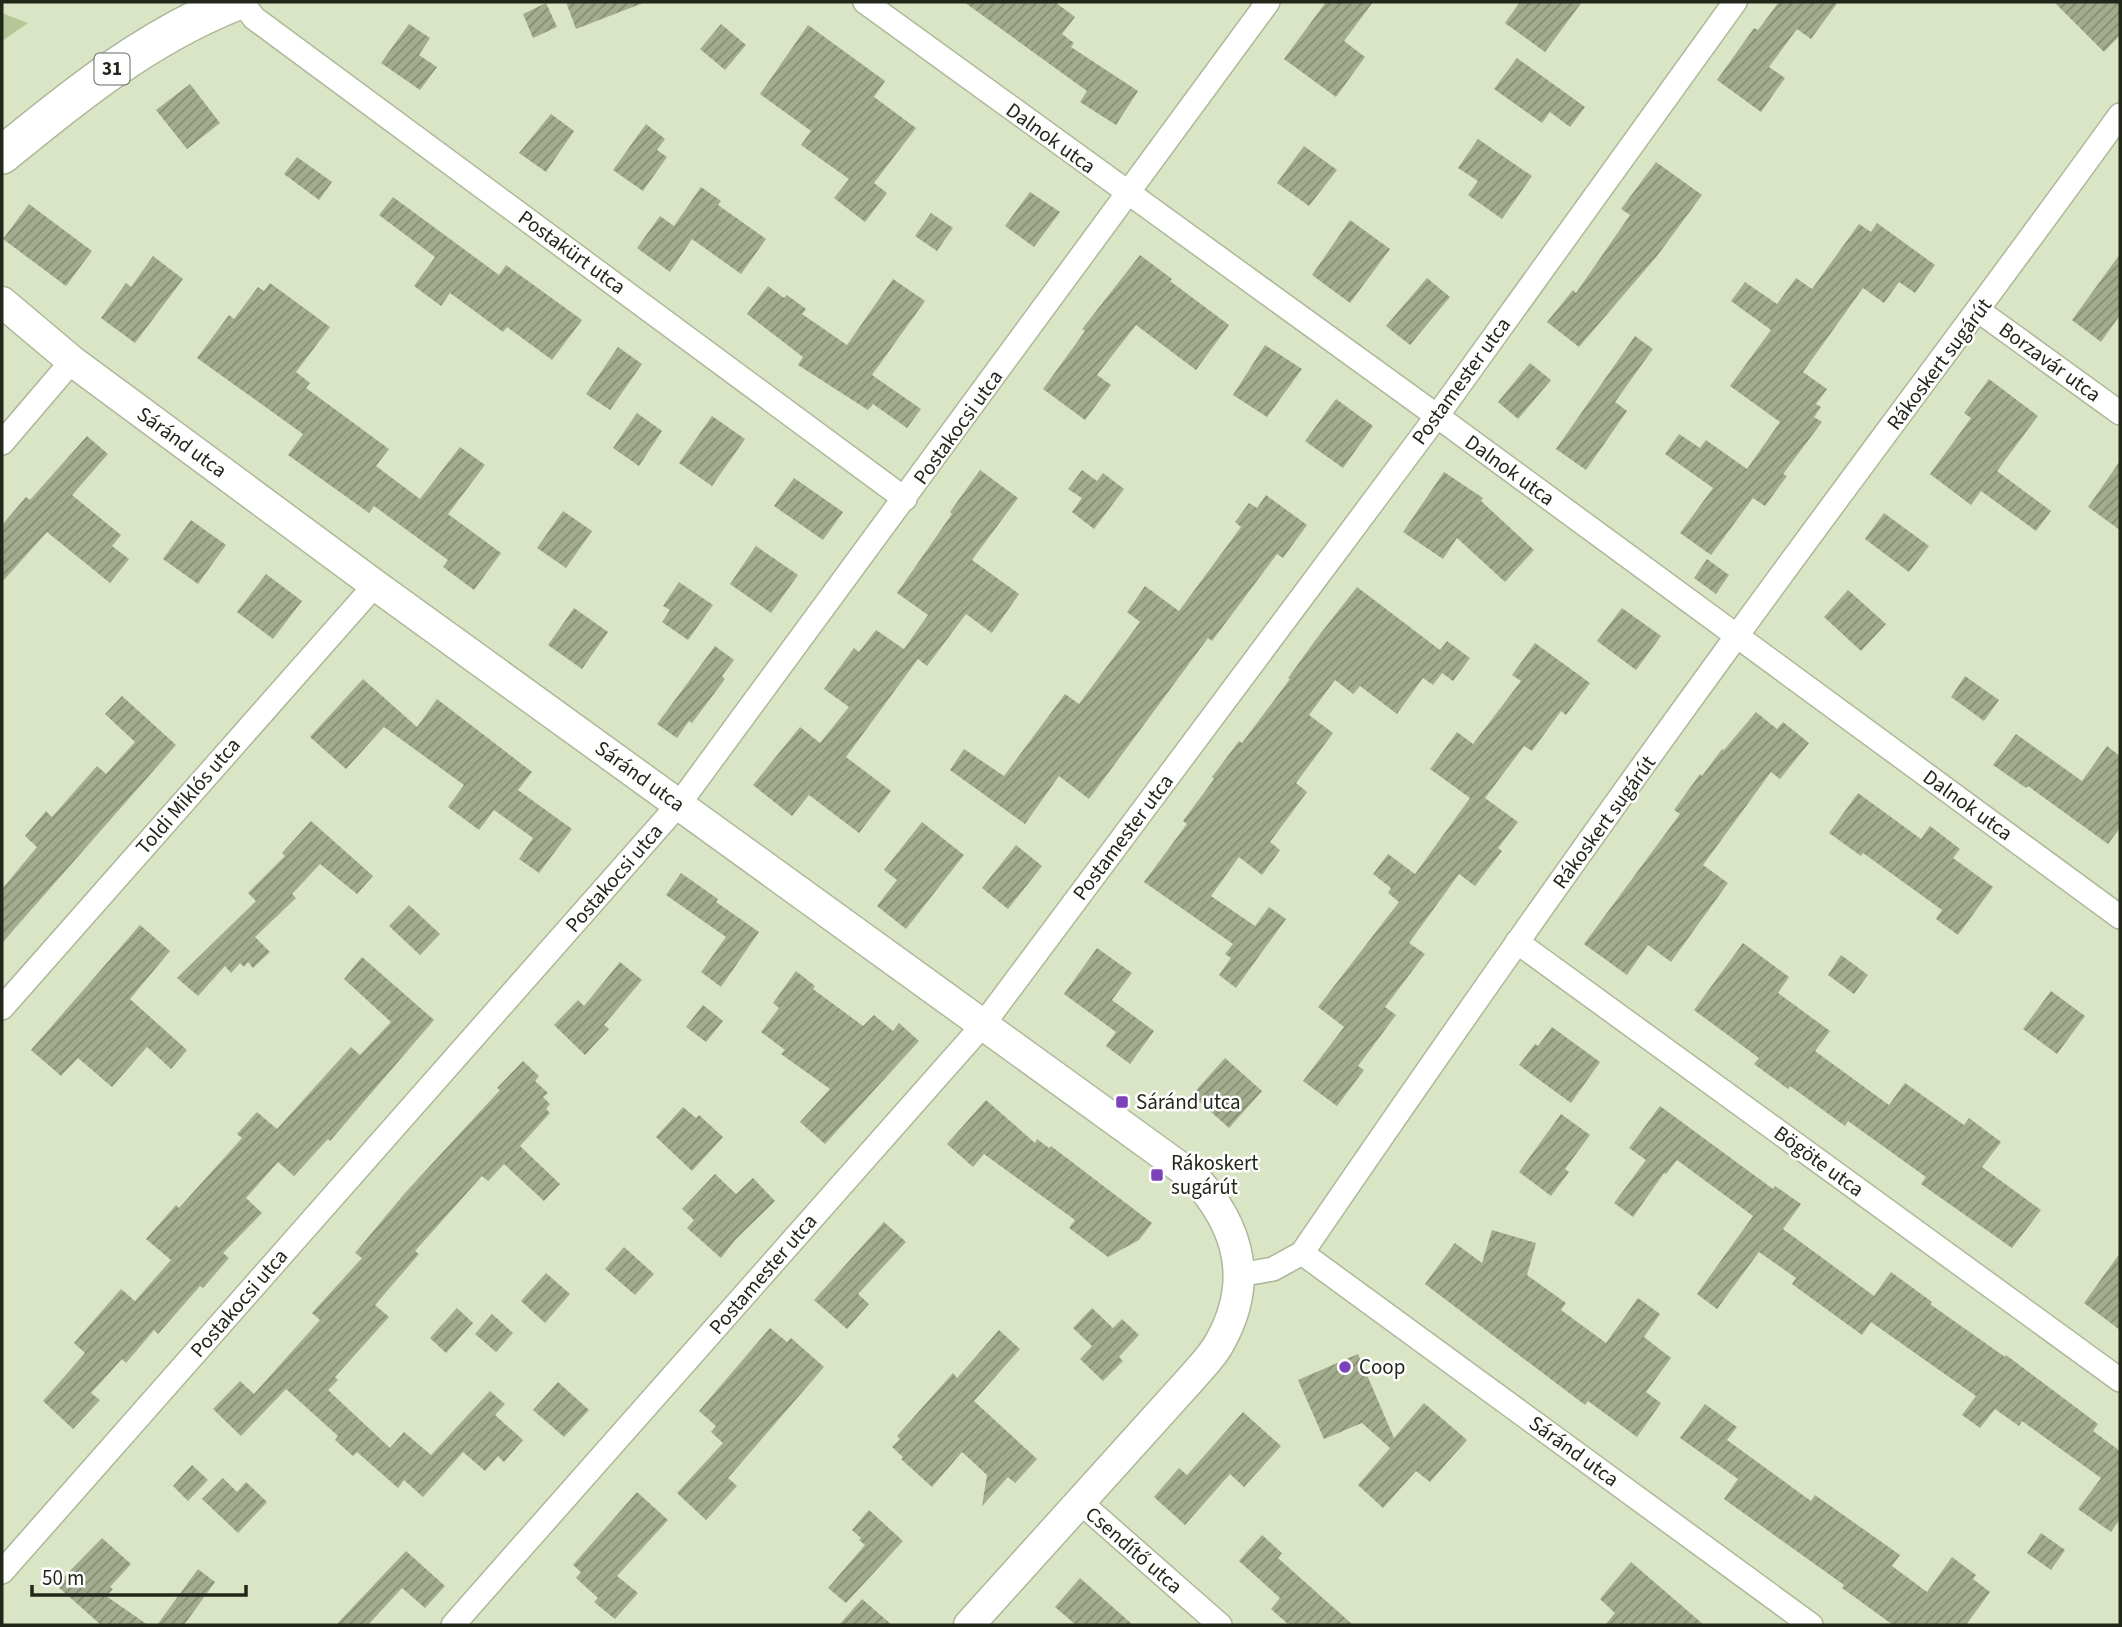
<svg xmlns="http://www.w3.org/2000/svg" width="2122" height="1627" font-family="'Source Sans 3',sans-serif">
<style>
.grass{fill:#b6c697}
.building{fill:url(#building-hatch)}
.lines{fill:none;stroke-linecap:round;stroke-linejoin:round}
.minor-casing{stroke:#adb899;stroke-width:26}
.tertiary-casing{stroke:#adb899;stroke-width:33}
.primary-casing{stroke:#adb899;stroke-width:40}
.minor{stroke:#fff;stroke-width:23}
.tertiary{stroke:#fff;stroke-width:30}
.primary{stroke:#fff;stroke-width:37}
.poi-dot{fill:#7c42b8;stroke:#fff;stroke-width:2.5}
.labels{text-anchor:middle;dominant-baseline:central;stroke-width:5;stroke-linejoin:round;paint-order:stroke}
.shield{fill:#fff;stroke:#64685f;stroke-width:2}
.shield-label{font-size:19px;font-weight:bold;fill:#22271a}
.street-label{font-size:21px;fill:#22271a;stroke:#fff}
.poi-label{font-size:21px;fill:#22271a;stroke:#fff;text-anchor:start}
</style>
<defs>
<pattern id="building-hatch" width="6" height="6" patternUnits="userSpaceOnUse" patternTransform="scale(1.75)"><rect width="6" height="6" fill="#a3ad8e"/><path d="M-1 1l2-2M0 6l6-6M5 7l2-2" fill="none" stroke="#848d73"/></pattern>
</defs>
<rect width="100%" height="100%" fill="#d9e5c4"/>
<path class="grass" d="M2 13 28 23 2 41Z"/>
<g class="building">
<path d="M566 2H642L643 3 576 29Z"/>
<path d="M964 2H1055L1075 17 1062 34 1074 43 1071 47 1138 91 1116 125 1080 102 1087 91Z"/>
<path d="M1326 2H1373L1344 41 1365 57 1336 97 1284 59Z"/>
<path d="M1520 2H1582L1545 52 1505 23Z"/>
<path d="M1779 2H1838L1811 39 1797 29 1769 67 1785 78 1761 112 1717 80 1754 28 1758 30Z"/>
<path d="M2054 2H2120V35L2104 52Z"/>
<path d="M546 3 557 27 533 38 523 14Z"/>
<path d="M409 24 430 38 419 55 437 67 420 90 381 63Z"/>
<path d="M721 24 746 45 725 70 700 49Z"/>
<path d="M808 25 885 81 874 97 916 128 874 183 887 193 865 222 834 198 849 179 801 145 811 131 760 94Z"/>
<path d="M1517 58 1585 107 1570 127 1550 112 1542 123 1494 89Z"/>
<path d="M190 84 220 123 187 149 156 110Z"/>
<path d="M551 114 574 131 546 172 519 153Z"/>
<path d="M646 124 665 139 657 150 667 157 643 191 613 170Z"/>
<path d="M1478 139 1532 176 1502 219 1468 195 1478 181 1458 168Z"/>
<path d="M1304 146 1337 170 1309 206 1277 183Z"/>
<path d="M297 157 332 182 319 200 284 174Z"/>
<path d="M1656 162 1702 195 1657 256 1579 347 1547 322 1573 290 1576 293 1630 215 1621 209Z"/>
<path d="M701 187 721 201 718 205 766 239 741 274 692 239 670 272 637 248 660 216 674 226Z"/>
<path d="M1030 192 1060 212 1034 247 1005 226Z"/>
<path d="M393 197 499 275 506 265 582 320 552 360 507 327 503 332 450 293 441 306 414 286 435 257 379 215Z"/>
<path d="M29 204 92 251 66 286 3 239Z"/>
<path d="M931 213 953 228 937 251 915 236Z"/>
<path d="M1350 220 1390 249 1350 303 1312 275Z"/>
<path d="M1877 223 1935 265 1915 293 1899 282 1884 303 1863 288 1803 372 1827 389 1816 404 1821 407 1814 417 1822 422 1783 474 1787 476 1765 506 1753 498 1711 555 1680 533 1713 488 1665 454 1679 434 1700 448 1706 440 1747 469 1780 422 1730 386 1771 330 1731 301 1745 282 1777 304 1796 278 1812 289 1859 224 1871 232Z"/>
<path d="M2120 254V315L2101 342 2072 320Z"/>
<path d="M1140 255 1172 279 1170 281 1229 325 1196 370 1136 325 1097 375 1111 385 1085 420 1043 389 1085 331 1082 329Z"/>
<path d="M153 256 183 279 135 343 101 318 126 283 131 287Z"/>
<path d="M1427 278 1450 297 1410 345 1386 326Z"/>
<path d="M893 279 925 301 872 375 921 409 907 428 873 404 868 410 798 365 803 357 747 314 768 286 784 298 787 295 806 309 802 314 847 345Z"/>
<path d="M270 283 330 327 296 372 310 383 306 388 389 449 376 466 420 499 460 447 485 465 448 514 501 553 474 590 443 567 448 560 374 506 369 513 288 455 303 434 197 358 229 315 234 319 258 287 264 291Z"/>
<path d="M1635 336 1653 349 1615 402 1627 411 1586 470 1556 449Z"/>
<path d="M1265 345 1302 369 1267 417 1233 395Z"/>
<path d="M618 347 642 364 610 410 586 394Z"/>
<path d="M1530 363 1551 380 1518 419 1498 402Z"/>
<path d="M1989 379 2038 416 1997 471 2051 511 2036 531 1981 491 1971 505 1930 474 1971 418 1964 413Z"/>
<path d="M1336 399 1373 426 1343 468 1305 441Z"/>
<path d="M637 413 662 431 639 466 613 448Z"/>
<path d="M712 416 745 439 712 486 679 463Z"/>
<path d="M87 436 108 454 72 495 121 535 112 546 129 559 110 583 47 532 2 582V525L26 497 30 500Z"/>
<path d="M2120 461V530L2088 507Z"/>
<path d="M980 470 1018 498 972 560 1019 594 992 633 966 614 927 666 918 659 846 757 891 791 859 833 809 795 792 816 753 785 800 727 820 743 849 707 824 689 854 648 859 652 876 630 917 658 904 649 928 615 897 593 952 514 950 512Z"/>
<path d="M1082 470 1097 481 1103 473 1124 489 1094 529 1072 512 1082 498 1068 489Z"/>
<path d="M1444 472 1483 498 1481 501 1534 550 1505 582 1457 538 1443 559 1403 532Z"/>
<path d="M794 478 843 512 823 540 774 506Z"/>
<path d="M1266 495 1307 525 1283 558 1277 554 1212 641 1208 638 1089 799 1059 776 1025 824 950 770 964 749 1004 776 1065 694 1079 704 1140 622 1127 612 1145 586 1179 611 1241 527 1235 522 1249 503 1257 508Z"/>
<path d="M563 511 592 531 566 568 537 548Z"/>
<path d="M1884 513 1929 546 1909 572 1865 539Z"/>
<path d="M191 520 226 545 198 584 163 559Z"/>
<path d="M756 546 798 575 771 613 730 584Z"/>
<path d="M1707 559 1729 575 1716 594 1694 578Z"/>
<path d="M266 574 302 601 273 639 237 612Z"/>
<path d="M679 582 713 605 688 640 662 622 670 610 663 606Z"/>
<path d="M1357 587 1440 650 1447 641 1470 658 1453 681 1442 673 1433 685 1423 678 1397 714 1360 686 1353 694 1335 680 1309 715 1333 733 1296 783 1307 792 1270 842 1280 850 1262 875 1239 857 1211 896 1255 926 1269 907 1286 919 1236 988 1219 975 1231 958 1225 954 1233 944 1144 882 1187 824 1183 821 1214 779 1212 777 1239 741 1242 743 1290 679 1288 678 1317 638Z"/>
<path d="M1848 590 1886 624 1861 651 1824 617Z"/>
<path d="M574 608 608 632 582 669 548 645Z"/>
<path d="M1622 608 1661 636 1636 670 1597 641Z"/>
<path d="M1535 643 1590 683 1566 715 1561 711 1532 751 1524 746 1485 798 1518 822 1498 848 1502 851 1475 886 1459 874 1409 943 1425 954 1385 1007 1396 1015 1358 1066 1364 1070 1337 1106 1303 1081 1344 1027 1318 1007 1399 902 1388 893 1391 888 1373 874 1388 854 1415 874 1470 798 1430 769 1457 732 1473 744 1521 681 1512 675Z"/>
<path d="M715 646 734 660 722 676 725 679 692 723 689 721 677 738 657 724Z"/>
<path d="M1965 676 1999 700 1984 721 1951 697Z"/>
<path d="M363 679 417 727 437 699 532 772 518 790 572 829 539 873 519 859 533 838 494 810 479 830 448 807 464 785 384 727 346 769 310 737Z"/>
<path d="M122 696 176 745 2 943V889L37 847 25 836 46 811 52 817 97 766 106 774 135 742 105 714Z"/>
<path d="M1756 712 1777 729 1783 722 1809 743 1780 779 1771 772 1703 865 1728 883 1671 962 1648 945 1627 975 1584 944 1680 814 1674 810 1700 774 1702 776 1722 749 1724 750Z"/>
<path d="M2016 734 2082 781 2107 746 2120 756V828L2108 844 2028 786 2026 788 1993 765Z"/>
<path d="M1858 793 1921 839 1930 826 1960 849 1953 858 1993 887 1958 935 1936 919 1942 910 1863 853 1861 856 1829 833Z"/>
<path d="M311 821 373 876 357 894 320 864 292 894 296 898 255 937 270 952 253 968 248 962 244 967 240 963 231 973 225 966 198 996 177 978 256 901 248 893 285 856 282 853Z"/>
<path d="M922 822 964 855 906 929 877 906 897 880 884 870Z"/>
<path d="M1016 845 1042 866 1008 909 982 888Z"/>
<path d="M681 873 718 899 716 902 759 932 721 987 701 972 726 937 666 895Z"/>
<path d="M409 905 440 934 420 955 389 926Z"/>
<path d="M140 925 170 951 130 999 187 1050 171 1069 147 1047 112 1087 78 1058 61 1076 31 1050Z"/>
<path d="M1743 943 1789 977 1778 993 1830 1031 1815 1051 1889 1105 1905 1083 1964 1125 1969 1118 2001 1142 1982 1167 2041 1210 2012 1248 1921 1184 1926 1177 1848 1121 1845 1126 1790 1086 1788 1089 1754 1064 1759 1058 1694 1010Z"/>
<path d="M1097 948 1132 973 1112 1000 1154 1031 1130 1064 1106 1046 1116 1032 1064 994Z"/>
<path d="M1841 955 1868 975 1854 994 1828 975Z"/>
<path d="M362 957 434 1020 330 1141 328 1139 294 1176 278 1162 246 1198 262 1213 223 1253 229 1258 203 1288 200 1286 158 1334 154 1330 126 1363 122 1359 91 1393 100 1400 73 1429 43 1401 85 1353 74 1343 121 1289 135 1301 171 1260 146 1239 176 1205 179 1208 242 1138 237 1134 257 1112 277 1129 351 1047 360 1055 391 1022 344 979Z"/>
<path d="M620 962 642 980 604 1025 609 1029 585 1055 554 1025 578 1000 584 1006Z"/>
<path d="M796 971 815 986 813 989 863 1026 874 1015 893 1031 899 1023 919 1041 825 1144 800 1122 830 1089 781 1054 785 1050 761 1032 779 1008 773 1003Z"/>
<path d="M2051 991 2085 1016 2057 1054 2023 1029Z"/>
<path d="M703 1005 723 1021 706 1042 686 1027Z"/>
<path d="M1552 1027 1600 1062 1571 1103 1519 1065 1535 1044 1538 1046Z"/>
<path d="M1225 1058 1262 1091 1229 1128 1192 1095Z"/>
<path d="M523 1061 539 1076 535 1081 548 1093 543 1097 550 1104 546 1109 550 1113 520 1146 560 1184 544 1201 504 1164 488 1181 482 1176 415 1251 419 1254 375 1305 389 1317 335 1377 338 1380 328 1390 390 1448 404 1432 431 1455 490 1391 505 1404 495 1415 523 1440 504 1462 498 1456 485 1471 463 1452 423 1497 404 1480 398 1488 357 1452 353 1456 335 1440 338 1436 286 1389 241 1436 213 1409 240 1381 254 1394 320 1320 312 1313 362 1258 355 1253 405 1193 500 1090 497 1088Z"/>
<path d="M986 1100 1035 1143 1037 1139 1049 1148 1051 1146 1152 1223 1139 1240 1108 1257 1069 1228 1075 1220 984 1154 973 1167 947 1144Z"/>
<path d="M1660 1106 1773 1189 1775 1186 1801 1204 1783 1229 1874 1296 1891 1272 1932 1302 1930 1304 2005 1357 2006 1355 2098 1424 2093 1431 2120 1451V1519L2111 1532 2078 1509 2101 1478 2022 1421 2019 1426 1995 1409 1980 1428 1962 1415 1976 1396 1871 1322 1862 1335 1792 1284 1796 1278 1759 1252 1717 1309 1697 1294 1753 1216 1677 1160 1666 1174 1664 1173 1633 1217 1614 1203 1646 1160 1629 1148Z"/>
<path d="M683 1107 696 1118 699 1115 723 1137 692 1171 656 1137Z"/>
<path d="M1561 1114 1590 1135 1565 1169 1569 1172 1551 1196 1519 1172Z"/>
<path d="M715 1174 736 1194 753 1178 775 1201 735 1240 721 1258 687 1228 694 1220 682 1209Z"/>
<path d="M884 1222 906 1242 858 1294 869 1304 847 1329 814 1300Z"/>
<path d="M1492 1230 1536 1243 1527 1275 1566 1303 1561 1310 1606 1343 1638 1298 1660 1314 1644 1337 1671 1358 1646 1392 1661 1403 1637 1437 1588 1401 1585 1405 1425 1284 1455 1243 1482 1263Z"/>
<path d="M624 1247 654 1274 635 1295 605 1269Z"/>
<path d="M2120 1253V1330L2084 1303Z"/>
<path d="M546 1273 570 1294 545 1323 521 1301Z"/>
<path d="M457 1308 473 1323 446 1353 430 1338Z"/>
<path d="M1092 1308 1113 1328 1122 1319 1139 1335 1119 1357 1123 1361 1103 1381 1080 1359 1092 1346 1073 1328Z"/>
<path d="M492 1314 513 1333 496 1352 475 1334Z"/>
<path d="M770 1328 787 1342 791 1338 824 1367 728 1478 737 1486 706 1520 677 1493 723 1443 711 1432 716 1426 699 1411Z"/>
<path d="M999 1330 1020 1349 974 1401 1037 1459 1015 1483 1008 1477 982 1506 987 1475 962 1452 932 1487 901 1459 903 1457 892 1447 900 1439 897 1436 953 1373 957 1378Z"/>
<path d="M1358 1354 1394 1438 1424 1403 1467 1440 1430 1482 1416 1471 1383 1508 1358 1485 1390 1448 1362 1423 1324 1439 1298 1380Z"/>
<path d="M558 1382 589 1410 564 1437 533 1410Z"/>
<path d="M1705 1404 1737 1427 1727 1440 1811 1501 1815 1495 1900 1555 1892 1566 1927 1592 1952 1557 1976 1575 1973 1579 1990 1592 1966 1625H1893L1842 1588 1844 1585 1724 1499 1738 1479 1680 1438Z"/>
<path d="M1243 1412 1281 1446 1244 1487 1230 1474 1185 1525 1154 1497 1179 1468 1187 1475Z"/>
<path d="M192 1465 208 1480 188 1501 173 1486Z"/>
<path d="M223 1478 237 1492 246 1482 267 1502 238 1533 202 1499Z"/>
<path d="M637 1492 668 1520 617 1576 638 1593 615 1619 594 1602 598 1598 576 1578 581 1572 573 1565Z"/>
<path d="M869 1510 903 1541 846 1603 828 1588 865 1545 859 1540 861 1538 852 1530Z"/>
<path d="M2041 1533 2065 1550 2051 1570 2027 1553Z"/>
<path d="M1262 1535 1282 1553 1278 1558 1353 1625H1289L1271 1609 1280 1598 1239 1561Z"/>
<path d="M102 1538 131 1564 110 1587 113 1589 106 1596 148 1625H101L56 1585Z"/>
<path d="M406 1551 445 1586 425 1608 402 1588 368 1625H336Z"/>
<path d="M1631 1562 1704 1625H1605L1615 1613 1600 1599Z"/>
<path d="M198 1569 215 1582 184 1625H157Z"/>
<path d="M1080 1578 1133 1625H1076L1055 1607Z"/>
<path d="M862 1599 892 1625H839Z"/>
</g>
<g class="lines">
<defs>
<g id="minor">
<path d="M242 2 254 18 905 499"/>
<path d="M865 2 1437 416 2120 917"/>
<path d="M1979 311 2120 413"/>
<path d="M2 443 72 361"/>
<path d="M1517 942 2120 1380"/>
<path d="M2 1008 375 585"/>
<path d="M1302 1253 1811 1625"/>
<path d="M1239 1275 1273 1269 1302 1253C1444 1045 1588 840 1736 637 1863 462 1994 290 2120 115"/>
<path d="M1080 1502 1220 1625"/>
<path d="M2 1572 679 804 1268 2"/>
<path d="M453 1625 982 1026 1437 416 1735 2"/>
</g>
<path id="tertiary" d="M2 302 72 361 375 585 1195 1178C1239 1227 1254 1281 1220 1342 1213 1356 1200 1368 1190 1380L969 1625"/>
<path id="primary" d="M2 155C74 96 147 37 235 2"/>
</defs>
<use href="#minor" class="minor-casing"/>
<use href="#tertiary" class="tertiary-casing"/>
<use href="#primary" class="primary-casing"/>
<use href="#minor" class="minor"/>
<use href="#tertiary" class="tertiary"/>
<use href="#primary" class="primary"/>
</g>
<g class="poi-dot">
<rect x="1115" y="1095" width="14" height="14" rx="3.5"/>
<rect x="1150" y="1168" width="14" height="14" rx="3.5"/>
<circle cx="1345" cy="1367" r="7"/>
</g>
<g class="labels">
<rect class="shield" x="94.5" y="53.5" width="35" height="31" rx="5"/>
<g class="shield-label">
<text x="112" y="69">31</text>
</g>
<g class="street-label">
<text transform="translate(1051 138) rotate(36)">Dalnok utca</text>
<text transform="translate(572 252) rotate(36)">Postakürt utca</text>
<text transform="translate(2050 362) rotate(36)">Borzavár utca</text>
<text transform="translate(1939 364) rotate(-53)">Rákoskert sugárút</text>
<text transform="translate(1461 381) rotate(-54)">Postamester utca</text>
<text transform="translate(958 427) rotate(-54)">Postakocsi utca</text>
<text transform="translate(182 442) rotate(36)">Sáránd utca</text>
<text transform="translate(1510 470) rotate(36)">Dalnok utca</text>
<text transform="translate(640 776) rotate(36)">Sáránd utca</text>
<text transform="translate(188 796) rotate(-49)">Toldi Miklós utca</text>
<text transform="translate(1968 805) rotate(36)">Dalnok utca</text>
<text transform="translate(1604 822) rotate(-54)">Rákoskert sugárút</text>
<text transform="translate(1123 837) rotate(-53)">Postamester utca</text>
<text transform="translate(614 878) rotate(-49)">Postakocsi utca</text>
<text transform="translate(1819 1161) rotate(36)">Bögöte utca</text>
<text transform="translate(763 1274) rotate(-49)">Postamester utca</text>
<text transform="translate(239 1303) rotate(-49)">Postakocsi utca</text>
<text transform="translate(1574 1451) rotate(36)">Sáránd utca</text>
<text transform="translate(1134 1550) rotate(41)">Csendítő utca</text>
</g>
<g class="poi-label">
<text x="1136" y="1102">Sáránd utca</text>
<text x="1171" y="1163">Rákoskert<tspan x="1171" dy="24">sugárút</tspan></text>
<text x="1359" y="1367">Coop</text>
</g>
</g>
<rect width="2122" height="1627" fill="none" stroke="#22271a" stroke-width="7"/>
<path d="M32 1585v10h214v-10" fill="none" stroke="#22271a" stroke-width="3.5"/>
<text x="42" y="1585" font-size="21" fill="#22271a" stroke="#ffffff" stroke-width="5" paint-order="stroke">50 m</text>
</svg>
